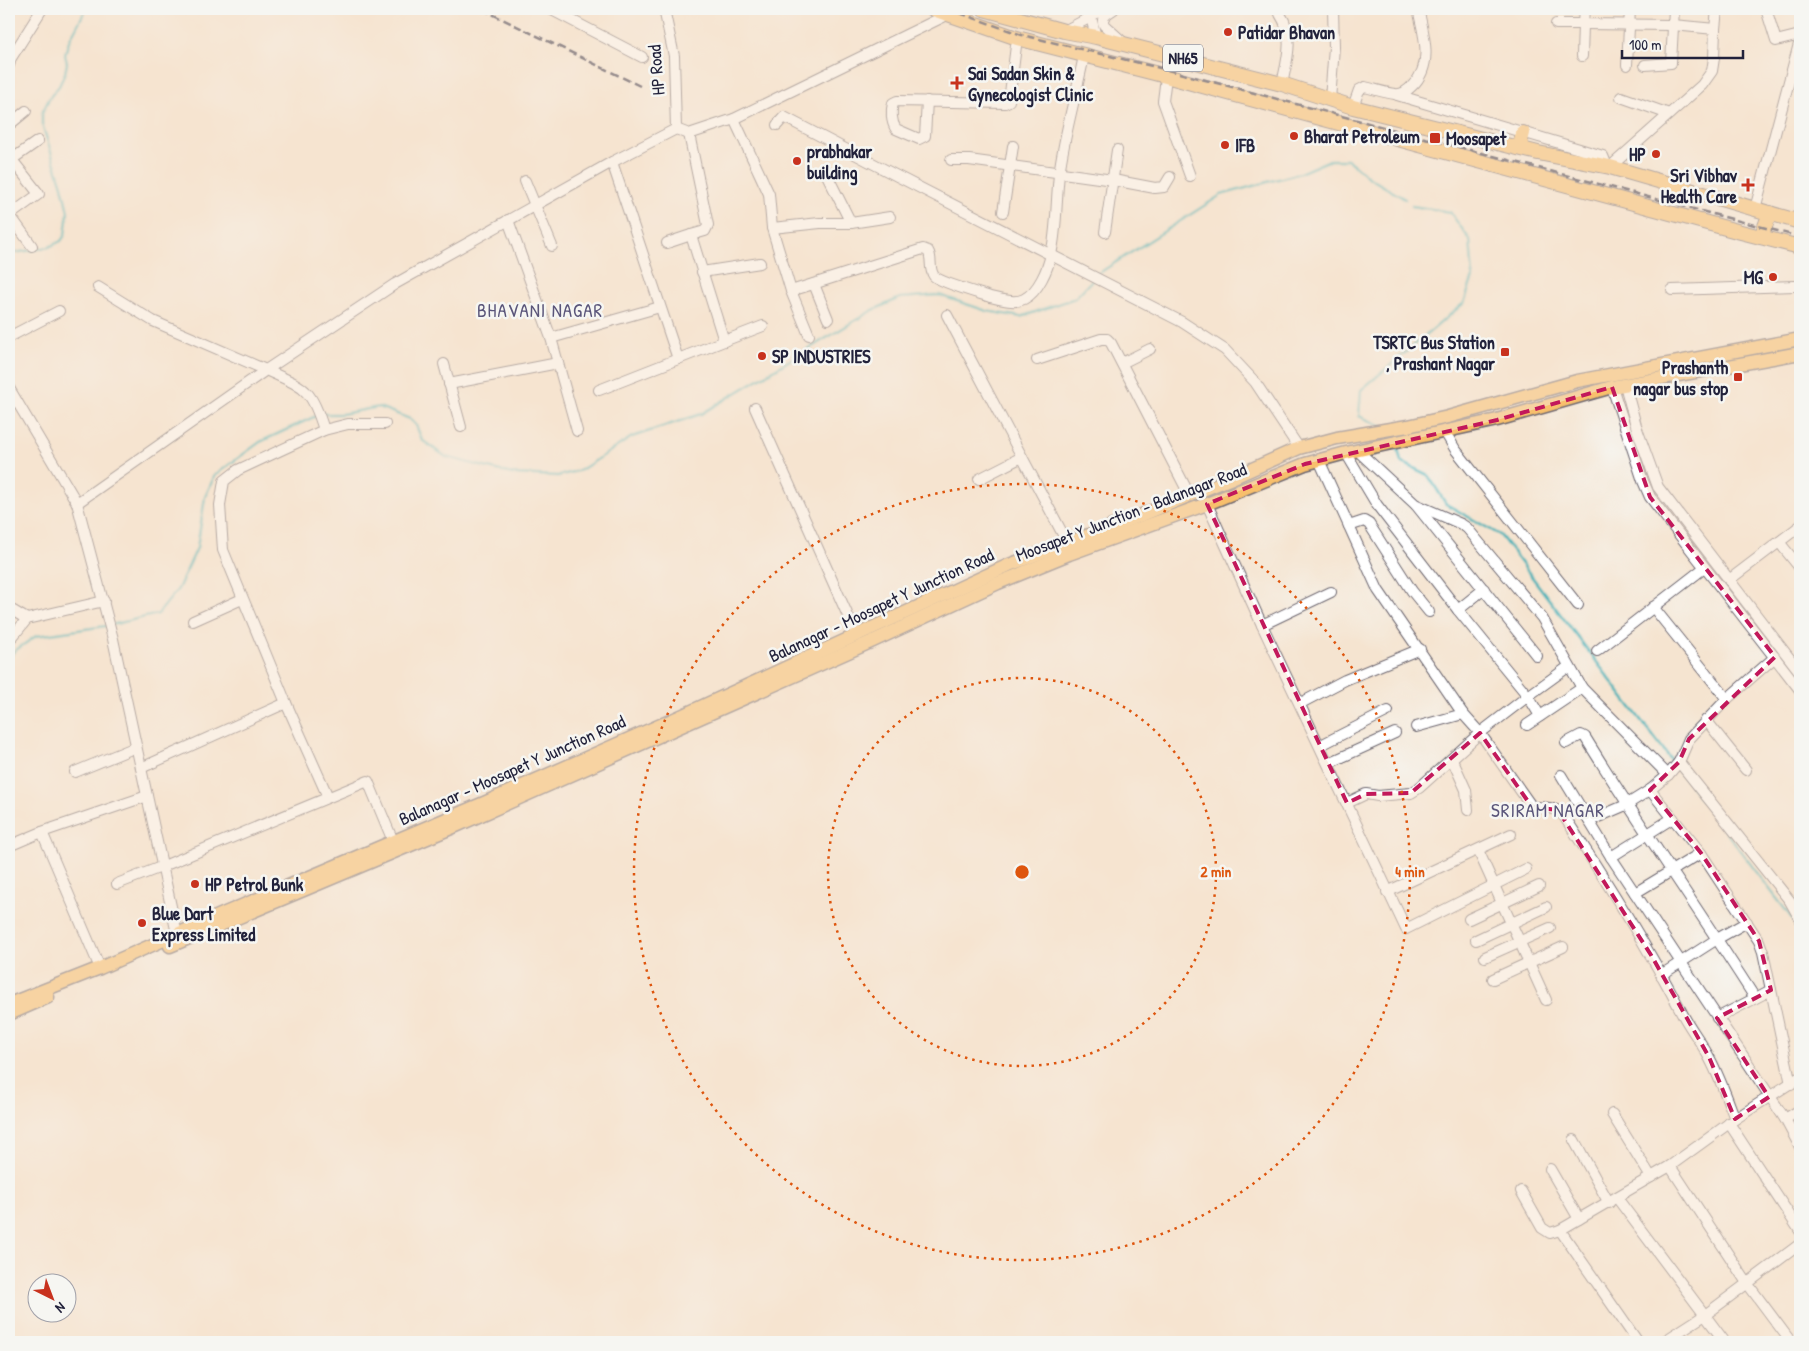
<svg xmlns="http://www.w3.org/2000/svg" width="1809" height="1351" font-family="'Patrick Hand',sans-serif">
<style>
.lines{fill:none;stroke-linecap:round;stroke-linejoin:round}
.stream{stroke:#3fb0b7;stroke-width:2.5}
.minor-casing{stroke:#6c666f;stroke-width:12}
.major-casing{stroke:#6c666f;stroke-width:15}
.highway-casing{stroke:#6c666f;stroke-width:16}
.minor{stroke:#fff;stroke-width:10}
.major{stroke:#f8bf6c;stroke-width:12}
.highway{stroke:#f8bf6c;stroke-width:14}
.rail{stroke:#22223b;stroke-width:2.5;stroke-dasharray:8 4;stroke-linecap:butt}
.marked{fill:none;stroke:#c2185b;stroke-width:4;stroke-dasharray:10 6;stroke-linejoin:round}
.ring{fill:none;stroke:#de560e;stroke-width:2.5;stroke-dasharray:2.5 5}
.poi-dot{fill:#c8321e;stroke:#f6f6f2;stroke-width:2}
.labels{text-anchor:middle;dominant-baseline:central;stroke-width:5;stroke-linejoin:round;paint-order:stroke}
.shield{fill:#f6f6f2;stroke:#626272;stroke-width:1}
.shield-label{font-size:16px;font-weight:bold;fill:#22223b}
.poi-label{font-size:18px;font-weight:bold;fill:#22223b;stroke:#f6f6f2;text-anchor:start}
.street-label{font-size:18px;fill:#22223b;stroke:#f6f6f2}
.neighbourhood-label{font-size:19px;letter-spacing:1px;fill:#5b567a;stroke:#f6f6f2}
.centre{fill:#de560e;stroke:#f6f6f2;stroke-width:2.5}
.ring-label{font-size:15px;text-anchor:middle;font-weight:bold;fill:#de560e;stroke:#f6f6f2;stroke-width:5;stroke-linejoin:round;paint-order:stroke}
</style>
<rect width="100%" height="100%" fill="#f6f6f2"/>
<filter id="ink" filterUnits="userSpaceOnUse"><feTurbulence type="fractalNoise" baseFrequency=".02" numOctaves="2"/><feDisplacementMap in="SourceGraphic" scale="10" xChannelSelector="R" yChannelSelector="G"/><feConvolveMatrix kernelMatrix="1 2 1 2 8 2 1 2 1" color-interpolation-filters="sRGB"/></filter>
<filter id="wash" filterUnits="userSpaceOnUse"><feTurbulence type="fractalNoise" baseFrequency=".0096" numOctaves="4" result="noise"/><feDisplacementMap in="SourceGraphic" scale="20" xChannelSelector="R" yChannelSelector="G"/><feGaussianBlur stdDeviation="1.12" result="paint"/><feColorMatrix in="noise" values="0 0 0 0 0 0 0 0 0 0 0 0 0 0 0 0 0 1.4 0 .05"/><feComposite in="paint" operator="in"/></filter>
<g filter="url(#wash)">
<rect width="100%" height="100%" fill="#f5e4d0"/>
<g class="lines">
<g class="stream">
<path d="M9 254 49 247 61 241 65 235 68 212 62 186 42 124V113L50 97 59 86 65 73 67 63 65 55 68 43 86 9"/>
<path d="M1096 275 1221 195 1300 173 1330 160H1348L1368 177 1405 199"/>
<path d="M321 414H342L379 407 410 419 416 425 422 440 446 457 512 474 558 476 581 470 632 437 701 414 871 311 900 298 939 295 987 311 1021 317 1075 298 1092 280"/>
<path d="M1381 426 1359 416 1361 390 1464 303 1473 277 1470 240 1450 212 1412 206"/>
<path d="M1397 445 1401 462 1428 475 1446 504 1500 535 1675 765"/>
<path d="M111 625 158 614 178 589 197 548 205 497 215 475 260 442 316 416"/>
<path d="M9 661 13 652 36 636 106 626"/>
<path d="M1678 769 1797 925 1800 939"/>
</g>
</g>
</g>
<g filter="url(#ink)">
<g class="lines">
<defs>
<g id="minor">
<path d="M550 9 642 57"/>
<path d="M664 9 674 56 676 129"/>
<path d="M1114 9C1108 13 1100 17 1104 25L1124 43"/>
<path d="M1584 9 1583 24 1673 25 1715 29 1714 58 1712 71 1702 85 1610 167"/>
<path d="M1766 9 1776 41 1800 35"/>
<path d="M1092 11 1091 17 1096 37"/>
<path d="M1280 14C1295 36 1287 60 1282 84"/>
<path d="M1556 24H1583L1582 56"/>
<path d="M1715 29 1717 9"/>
<path d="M1064 31 1091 17 1101 9"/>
<path d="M9 65 11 58 42 9"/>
<path d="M1627 65 1630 9"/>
<path d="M1645 65 1671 63 1674 9"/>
<path d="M1166 77 1163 101 1190 176"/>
<path d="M1397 95 1603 156 1605 161 1603 166"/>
<path d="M1621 97 1669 114"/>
<path d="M1330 100 1334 47 1333 9"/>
<path d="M927 101 925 136 919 139 896 129C891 122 891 111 893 103L897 101 1005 103 1009 101 1017 38"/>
<path d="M1353 107 1359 90 1365 87C1374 89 1385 93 1395 94 1401 95 1408 90 1412 86 1434 65 1424 35 1418 9"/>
<path d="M734 119 769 194 772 228 791 291 809 335"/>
<path d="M9 125 26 111"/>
<path d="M777 125 784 117 897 176 1182 322 1225 350 1255 382 1299 448"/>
<path d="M9 156 39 194 10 215"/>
<path d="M11 160 38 141"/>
<path d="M951 160H969L1113 180 1155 188 1164 187 1170 177"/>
<path d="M612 162 678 359"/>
<path d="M824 169 851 223"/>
<path d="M525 181 552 246"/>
<path d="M1755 209 1800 40"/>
<path d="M1003 212 1013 146"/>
<path d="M9 214 32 246"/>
<path d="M508 220 551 338 577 431"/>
<path d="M772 228 820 223H851L890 217"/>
<path d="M1105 232 1117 150"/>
<path d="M667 243 691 235"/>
<path d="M702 272 760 263"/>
<path d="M814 284 828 319"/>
<path d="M98 287 153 321 266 370 395 284 612 162 676 129 689 134 734 119 947 15"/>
<path d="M1672 290 1795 286"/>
<path d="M791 291 923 249 928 251C933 259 928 268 934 276 939 282 981 294 990 297 1001 299 1014 304 1024 299 1038 292 1048 269 1051 254 1057 231 1056 199 1059 175 1064 135 1076 95 1084 56"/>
<path d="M947 315 1068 544"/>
<path d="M9 337 59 311"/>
<path d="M551 338 660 307"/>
<path d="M724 341 763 326"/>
<path d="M1037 360 1101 339H1107L1111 343 1190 496"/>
<path d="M1122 363 1150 349"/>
<path d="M444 364 461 427"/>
<path d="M449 384 558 363"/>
<path d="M1625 385 1637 429 1658 487 1800 672"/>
<path d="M1612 387 1643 481 1650 497 1800 690"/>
<path d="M9 388 77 503 113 639 177 934"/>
<path d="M599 390 724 341 691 235 705 231 708 225 689 134"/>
<path d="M755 408 857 636"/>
<path d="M1445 432 1455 449 1578 605"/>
<path d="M1358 451 1415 504 1461 524 1467 528 1542 618 1582 688 1668 775"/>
<path d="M1346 453 1377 505 1458 610 1528 696 1540 716"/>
<path d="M1319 460 1378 590 1463 714 1480 733 1532 807C1547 808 1554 806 1564 816 1606 881 1647 945 1682 1013 1690 1029 1702 1043 1710 1059 1720 1078 1727 1098 1735 1119"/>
<path d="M979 479 1022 457"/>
<path d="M77 503 266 370C305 388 311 387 324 430"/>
<path d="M1207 504 1262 625 1331 592"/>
<path d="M1416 505 1537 656"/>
<path d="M1349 526 1364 521 1369 524 1412 591 1429 612"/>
<path d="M1779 542 1800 526"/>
<path d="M1729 580 1779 542 1800 568"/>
<path d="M9 607 10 609 27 619"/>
<path d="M1653 607 1727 699"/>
<path d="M1458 610 1484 589"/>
<path d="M193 621 242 599"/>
<path d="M1262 625 1406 929 1526 869"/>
<path d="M9 641 27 619 104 601"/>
<path d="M1597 651 1704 568"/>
<path d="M1301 703 1345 680 1420 649"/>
<path d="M1706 720 1746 770"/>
<path d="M1527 725 1582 688"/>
<path d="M1416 727 1463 714"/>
<path d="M1566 743 1581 735 1585 737C1639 825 1699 910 1755 998"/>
<path d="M1321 745 1388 711"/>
<path d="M1452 759 1466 790 1468 810"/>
<path d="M1679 762 1790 901 1800 919"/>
<path d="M1329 763 1395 733"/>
<path d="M141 768 286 703"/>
<path d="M75 772 136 747"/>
<path d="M1561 775 1611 857 1785 1119 1800 1147"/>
<path d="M1650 790 1701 853 1759 941 1763 952 1791 1084"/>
<path d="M328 797 286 703 223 550 220 505 224 481 238 470 324 430 348 424H385"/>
<path d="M1347 803 1366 794 1378 796 1411 793 1419 788 1480 733 1528 696 1568 667"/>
<path d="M1589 821 1626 805 1650 790 1668 775 1679 762 1689 739 1727 699 1775 657"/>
<path d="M42 832 100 968"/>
<path d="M9 846 42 832 147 796"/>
<path d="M1478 850 1546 1000"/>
<path d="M1611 857 1673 818"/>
<path d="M117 884 161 867 368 781 393 841"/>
<path d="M1387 892 1511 834"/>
<path d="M1635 893 1701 853"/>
<path d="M1469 919 1539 886"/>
<path d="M1476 940 1546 907"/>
<path d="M1485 957 1550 928"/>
<path d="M1661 975 1717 939 1747 922"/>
<path d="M1493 979 1563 947"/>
<path d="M1717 1018 1771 990"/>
<path d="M1612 1114 1651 1177"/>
<path d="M1785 1119 1800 1110"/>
<path d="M1729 1123 1800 1231"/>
<path d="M1574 1140 1609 1203"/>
<path d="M1670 1166 1735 1119 1800 1077"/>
<path d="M1550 1169 1579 1219"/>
<path d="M1521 1191 1542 1228 1550 1233 1560 1230 1670 1166 1747 1283 1791 1342"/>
<path d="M1617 1198 1725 1342"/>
<path d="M1560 1230 1638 1342"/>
<path d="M1663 1342 1705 1315 1800 1244"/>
</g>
<g id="major">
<path d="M170 946 456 826 873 641 998 583 1069 554 1207 504 1305 464 1346 453 1497 420 1612 387 1800 353"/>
<path d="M9 1004 100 968 225 913 484 803 681 716 1009 565 1142 515 1232 478 1299 448 1337 438 1408 426 1448 417 1577 381 1800 339"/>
<path d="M9 1014 48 997"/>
</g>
<g id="highway">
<path d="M933 9 1017 38 1162 75 1733 230 1800 247"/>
<path d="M984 9 1064 31 1096 37 1282 84 1353 107 1538 153 1610 167 1800 222"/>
<path d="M1519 148 1523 133"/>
<path d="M1761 237 1770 213"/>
</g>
</defs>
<use href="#minor" class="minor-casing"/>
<use href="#major" class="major-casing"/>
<use href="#highway" class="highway-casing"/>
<use href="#minor" class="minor"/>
<use href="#major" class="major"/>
<use href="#highway" class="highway"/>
<g class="rail">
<path d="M482 9 640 86"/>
<path d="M948 9 1022 35 1156 67 1800 237"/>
</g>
</g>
</g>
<path d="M0 0H1809V1351H0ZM1612 387 1650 497 1775 657 1689 739 1679 762 1650 790 1701 853 1759 941 1771 990 1717 1018 1769 1097 1735 1119 1709 1057 1651 955 1558 810 1532 807 1480 733 1411 793 1366 794 1347 803 1207 504 1305 464 1497 420Z" fill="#f5e4d0" fill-opacity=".55" fill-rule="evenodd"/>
<path class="marked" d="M1612 387 1650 497 1775 657 1689 739 1679 762 1650 790 1701 853 1759 941 1771 990 1717 1018 1769 1097 1735 1119 1709 1057 1651 955 1558 810 1532 807 1480 733 1411 793 1366 794 1347 803 1207 504 1305 464 1497 420Z"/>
<g class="ring">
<circle cx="1022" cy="872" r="194"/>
<circle cx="1022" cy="872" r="388"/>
</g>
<g class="poi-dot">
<circle cx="1228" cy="32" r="5"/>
<path d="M954.5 75.5h5v5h5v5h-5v5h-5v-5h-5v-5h5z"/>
<circle cx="1294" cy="136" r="5"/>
<rect x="1429" y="132" width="12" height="12" rx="2.5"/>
<circle cx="1225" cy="145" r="5"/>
<circle cx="1656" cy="154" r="5"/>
<circle cx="797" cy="161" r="5"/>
<path d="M1745.5 177.5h5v5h5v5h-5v5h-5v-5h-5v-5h5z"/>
<circle cx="1773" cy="277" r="5"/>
<rect x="1500" y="347" width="10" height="10" rx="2.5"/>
<circle cx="762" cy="356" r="5"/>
<rect x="1733" y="372" width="10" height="10" rx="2.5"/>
<circle cx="195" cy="884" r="5"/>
<circle cx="142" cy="923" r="5"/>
</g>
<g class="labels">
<rect class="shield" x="1163" y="44.5" width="40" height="27" rx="4"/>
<g class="shield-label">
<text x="1183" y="58">NH65</text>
</g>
<g class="poi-label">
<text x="1238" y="32">Patidar Bhavan</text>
<text x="968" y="73">Sai Sadan Skin &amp;<tspan x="968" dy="21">Gynecologist Clinic</tspan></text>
<text x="1304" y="136">Bharat Petroleum</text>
<text x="1446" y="138">Moosapet</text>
<text x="1235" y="145">IFB</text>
<text x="807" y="151">prabhakar<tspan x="807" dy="21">building</tspan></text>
<text x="1646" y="154" text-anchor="end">HP</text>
<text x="1737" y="175" text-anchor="end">Sri Vibhav<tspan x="1737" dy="21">Health Care</tspan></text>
<text x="1763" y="277" text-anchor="end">MG</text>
<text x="1495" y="342" text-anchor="end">TSRTC Bus Station<tspan x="1495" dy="21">, Prashant Nagar</tspan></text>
<text x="772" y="356">SP INDUSTRIES</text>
<text x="1728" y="367" text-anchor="end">Prashanth<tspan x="1728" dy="21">nagar bus stop</tspan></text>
<text x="205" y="884">HP Petrol Bunk</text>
<text x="152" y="913">Blue Dart<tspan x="152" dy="21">Express Limited</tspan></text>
</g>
<g class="street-label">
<text transform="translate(656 70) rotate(-95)">HP Road</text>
<text transform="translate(1131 512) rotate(-21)">Moosapet Y Junction - Balanagar Road</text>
<text transform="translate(881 605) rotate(-25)">Balanagar - Moosapet Y Junction Road</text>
<text transform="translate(512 770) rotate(-24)">Balanagar - Moosapet Y Junction Road</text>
</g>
<g class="neighbourhood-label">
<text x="540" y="310">BHAVANI NAGAR</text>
<text x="1548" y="810">SRIRAM NAGAR</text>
</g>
</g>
<circle cx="1022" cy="872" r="8" class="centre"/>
<g class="ring-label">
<text x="1216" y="877">2 min</text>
<text x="1410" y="877">4 min</text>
</g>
<rect width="1809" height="1351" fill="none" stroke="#f6f6f2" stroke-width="30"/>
<g transform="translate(52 1298) rotate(138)"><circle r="24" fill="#f6f6f2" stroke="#a1a1a9"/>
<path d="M0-4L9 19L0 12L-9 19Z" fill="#c8321e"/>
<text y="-8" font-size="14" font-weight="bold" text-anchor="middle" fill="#22223b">N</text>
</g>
<path d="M1622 50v8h121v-8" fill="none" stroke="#22223b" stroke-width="2.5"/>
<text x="1629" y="50" font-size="15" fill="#22223b" stroke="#f6f6f2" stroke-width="4" paint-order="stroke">100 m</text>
</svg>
